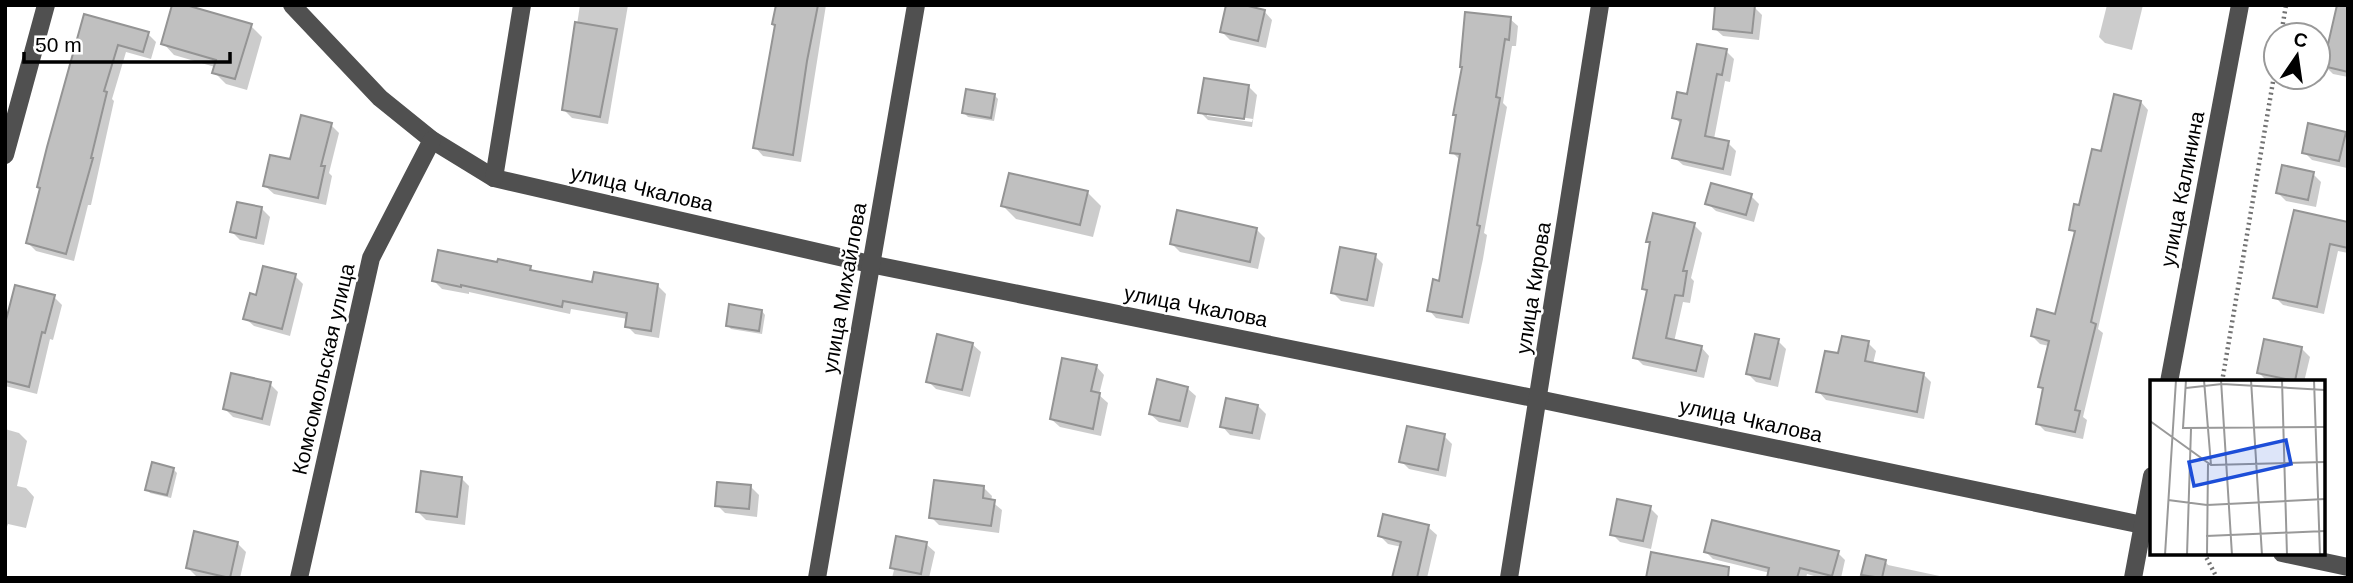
<svg xmlns="http://www.w3.org/2000/svg" width="2353" height="583" font-family="Arial,sans-serif">
<style>
.shadow{fill:#0003;fill-rule:evenodd}
.building{fill:#c0c0c0;stroke:#949494;stroke-width:2}
.lines{fill:none;stroke-linecap:round;stroke-linejoin:round}
.path{stroke:#727272;stroke-width:4.5;stroke-dasharray:2 3.5;stroke-linecap:butt}
.minor{stroke:#505050;stroke-width:18}
.labels{text-anchor:middle;dominant-baseline:central;stroke-width:5;stroke-linejoin:round;paint-order:stroke}
.street-label{font-size:21px;fill:#000;stroke:#fff}
.inset-road{fill:none;stroke:#999;stroke-width:2}
.view{fill:#1d4ed8;fill-opacity:0.15;stroke:#1d4ed8;stroke-width:3.5}
.inset-edge{fill:none;stroke:#000;stroke-width:3.5}
</style>
<rect width="100%" height="100%" fill="#fff"/>
<g class="shadow">
<path d="M580 5H628L608 124 572 118 564 110Z"/>
<path d="M777 5H826L801 162 763 156 755 147 777 27Z"/>
<path d="M2107 5H2143L2132 50 2105 43 2099 37Z"/>
<path d="M2348 5V77L2333 74 2325 66Z"/>
<path d="M1754 7 1762 15 1759 40 1723 36 1714 28Z"/>
<path d="M1264 11 1272 20 1266 48 1230 40 1222 32Z"/>
<path d="M85 16 148 34 156 42 151 59 126 52 112 99 114 101 91 205H88L74 261 36 251 28 243Z"/>
<path d="M1510 19 1518 26 1516 46H1512L1503 103 1507 107 1484 233 1487 235 1483 259 1469 324 1436 318 1429 310 1440 283 1461 161 1452 152Z"/>
<path d="M251 26 262 37 247 90 226 84 214 72 215 67 174 55 163 43Z"/>
<path d="M1726 51 1734 59 1730 82 1725 81 1714 139 1728 143 1736 151 1731 176 1683 165 1674 157 1682 125 1674 117Z"/>
<path d="M1249 87 1257 95 1252 127 1208 120 1200 112ZM1207 112 1253 119 1252 122 1207 116Z"/>
<path d="M994 95 998 99 994 121 968 117 964 113Z"/>
<path d="M2141 102 2148 110 2098 329 2103 333 2083 417 2087 420 2083 439 2045 431 2037 423 2044 391 2040 387 2049 346 2040 344 2032 336 2056 316 2076 235 2071 229 2103 153Z"/>
<path d="M331 125 339 133 329 173 332 176 326 205 274 194 265 186Z"/>
<path d="M2345 134 2348 136 2347 168 2312 160 2304 152Z"/>
<path d="M2313 174 2321 182 2316 207 2286 201 2278 193Z"/>
<path d="M1010 175 1088 193 1101 206 1093 237 1016 219 1003 206Z"/>
<path d="M1751 196 1759 204 1754 222 1716 211 1707 203Z"/>
<path d="M262 209 270 217 264 245 240 240 232 232Z"/>
<path d="M2348 224V253L2338 251 2324 314 2283 305 2275 297Z"/>
<path d="M1694 225 1702 233 1691 278 1694 281 1690 303 1683 302 1674 342 1701 347 1709 356 1704 378 1643 365 1635 357 1648 293 1644 288 1651 244 1648 241Z"/>
<path d="M1257 230 1265 238 1258 269 1180 252 1172 244Z"/>
<path d="M1375 256 1383 264 1374 307 1341 301 1333 293Z"/>
<path d="M498 264 530 267 535 273 594 284 658 286 666 294 659 338 635 334 627 326 628 319 571 309 570 314 469 292V294L442 289 434 281Z"/>
<path d="M295 276 303 284 290 336 254 326 245 318 257 297Z"/>
<path d="M54 297 62 305 53 340 50 339 37 394 5 386V336Z"/>
<path d="M762 311 765 315 762 334 731 329 727 325Z"/>
<path d="M1778 341 1786 349 1778 387 1756 382 1748 374Z"/>
<path d="M1868 343 1876 351 1873 364 1923 374 1931 382 1924 419 1826 400 1818 391 1839 355Z"/>
<path d="M972 344 981 352 970 397 936 389 928 381Z"/>
<path d="M2301 348 2310 357 2304 382H2272L2267 381 2259 373Z"/>
<path d="M1096 366 1104 375 1099 395 1108 403 1101 436 1060 427 1051 419Z"/>
<path d="M270 384 278 392 270 426 233 417 224 408Z"/>
<path d="M1187 388 1196 396 1188 428 1159 422 1150 414Z"/>
<path d="M1258 406 1266 414 1260 440 1230 435 1222 426Z"/>
<path d="M5 429 19 433 27 441 17 486 26 488 34 497 26 528 8 524 5 532Z"/>
<path d="M1444 436 1452 444 1446 477 1409 469 1401 461Z"/>
<path d="M173 469 177 473 171 498 150 493 147 489Z"/>
<path d="M461 478 469 486 465 525 426 520 418 512Z"/>
<path d="M751 487 759 495 757 517 725 513 717 505Z"/>
<path d="M984 488 992 496 991 501 1002 510 999 533 939 525 931 517Z"/>
<path d="M1650 508 1658 516 1651 549 1620 542 1612 534Z"/>
<path d="M1428 527 1437 535 1427 578H1394L1402 547 1388 544 1380 536Z"/>
<path d="M237 543 246 552 240 578H203L196 576 188 568Z"/>
<path d="M926 544 935 552 929 578H892L894 570 892 568Z"/>
<path d="M1706 552 1838 553 1845 560 1841 578H1821L1807 574 1806 578H1771L1770 573 1713 559Z"/>
<path d="M1885 561 1888 565 1949 578H1866L1863 574Z"/>
</g>
<g class="building">
<path d="M172 5H186L252 24 235 79 212 73 216 60 161 44Z"/>
<path d="M776 5H818L807 61 793 155 753 148 775 25 772 24Z"/>
<path d="M1226 5H1244L1265 10 1258 41 1220 32Z"/>
<path d="M1715 5H1755L1752 33 1713 29Z"/>
<path d="M2337 5H2348V72L2323 66Z"/>
<path d="M1465 12 1511 17 1509 40 1505 39 1496 97 1500 98 1477 225 1480 226 1462 317 1427 311 1433 279 1439 281 1460 154 1450 153 1456 115H1453L1462 67H1460Z"/>
<path d="M84 14 149 32 143 52 118 45 104 91 107 92 91 158H93L66 254 26 243 40 188 37 187 47 147Z"/>
<path d="M575 22 617 29 600 117 562 110Z"/>
<path d="M1697 44 1727 49 1722 75 1717 74 1705 136 1729 141 1723 169 1672 158 1681 120 1672 118 1677 92 1687 94Z"/>
<path d="M1204 78 1249 85 1244 119 1198 113Z"/>
<path d="M966 89 995 94 991 118 962 113Z"/>
<path d="M2114 94 2141 101 2091 322 2096 324 2075 410 2080 411 2075 432 2036 424 2043 388 2038 387 2049 341 2031 336 2037 309 2055 314 2075 231 2069 230 2074 204 2079 205 2092 149 2101 151Z"/>
<path d="M301 115 332 123 321 166H325L318 198 263 186 270 155 290 159Z"/>
<path d="M2308 123 2346 132 2339 161 2302 153Z"/>
<path d="M2282 165 2314 172 2308 200 2276 193Z"/>
<path d="M1009 173 1088 191 1080 225 1001 206Z"/>
<path d="M1711 183 1752 194 1746 215 1705 204Z"/>
<path d="M237 202 262 207 256 238 230 232Z"/>
<path d="M1177 210 1257 228 1250 262 1170 244Z"/>
<path d="M2294 210 2348 222V248L2330 244 2317 307 2273 298Z"/>
<path d="M1653 213 1695 223 1683 271H1687L1683 296 1675 295 1666 338 1702 346 1696 371 1633 358 1647 290 1642 289 1650 242H1646Z"/>
<path d="M1340 247 1376 254 1367 300 1331 293Z"/>
<path d="M438 250 497 262 498 259 531 266 530 270 592 282 594 272 658 284 651 331 625 327 627 313 563 301 562 307 461 285V287L432 281Z"/>
<path d="M263 266 296 274 282 329 243 319 250 293 256 295Z"/>
<path d="M15 285 55 295 45 333 42 332 29 387 5 381V324Z"/>
<path d="M729 304 762 310 759 331 726 326Z"/>
<path d="M937 334 973 343 962 390 926 382Z"/>
<path d="M1755 334 1779 339 1770 379 1746 374Z"/>
<path d="M1842 336 1869 341 1865 361 1924 373 1917 412 1816 392 1825 351 1838 353Z"/>
<path d="M2264 339 2302 347 2295 381 2257 373Z"/>
<path d="M1062 358 1097 365 1091 391 1100 393 1093 429 1050 419Z"/>
<path d="M231 373 271 382 262 419 223 409Z"/>
<path d="M1157 379 1188 387 1180 421 1149 414Z"/>
<path d="M1226 398 1258 405 1252 433 1220 427Z"/>
<path d="M1407 426 1445 434 1438 470 1399 462Z"/>
<path d="M152 462 174 468 167 495 145 490Z"/>
<path d="M421 471 462 477 457 517 416 512Z"/>
<path d="M934 480 984 486 983 498 995 500 991 526 929 518Z"/>
<path d="M717 482 751 485 749 509 715 506Z"/>
<path d="M1617 499 1651 506 1643 541 1610 535Z"/>
<path d="M1383 514 1429 525 1417 578H1392L1401 542 1378 536Z"/>
<path d="M1712 520 1839 551 1832 576 1800 568 1797 578H1767L1769 568 1704 552Z"/>
<path d="M194 531 238 542 230 578 186 568Z"/>
<path d="M896 536 927 542 921 574 890 568Z"/>
<path d="M1651 552 1729 567 1728 578H1646Z"/>
<path d="M1866 555 1886 560 1882 578 1861 575Z"/>
</g>
<g class="lines">
<g class="path">
<path d="M2281 35 2286 5"/>
<path d="M2222 382 2276 64"/>
<path d="M2204 553 2217 578"/>
</g>
<g class="minor">
<path d="M292 5 380 98 432 140 494 178 870 264 1538 399 2152 527"/>
<path d="M5 155 46 5"/>
<path d="M494 178 522 5"/>
<path d="M2169 382 2240 5"/>
<path d="M2282 553 2348 567"/>
<path d="M299 578 371 258 432 140"/>
<path d="M817 578 916 5"/>
<path d="M1509 578 1600 5"/>
<path d="M2133 578 2152 476"/>
</g>
</g>
<g class="labels">
<g class="street-label">
<text transform="translate(642 188) rotate(13)">улица Чкалова</text>
<text transform="translate(2182 189) rotate(-79)">улица Калинина</text>
<text transform="translate(844 288) rotate(-80)">улица Михайлова</text>
<text transform="translate(1533 288) rotate(-81)">улица Кирова</text>
<text transform="translate(1196 306) rotate(11)">улица Чкалова</text>
<text transform="translate(323 369) rotate(-77)">Комсомольская улица</text>
<text transform="translate(1751 420) rotate(12)">улица Чкалова</text>
</g>
</g>
<g transform="translate(2150 380)">
<rect width="175" height="175" fill="#fff"/>
<path class="inset-road" d="M36 0 33 48 175 47M54 0 61 85M71 0 82 175M101 0 112 175M132 0 137 175M164 0 170 175M36 8 72 4 175 10M0 41 61 85 175 82M18 120 57 125 175 119M56 156 175 151M15 175 26 0M37 175 41 49M57 175 58 84"/>
<path class="view" d="M136 60 141 84 44 106 39 82Z"/>
<rect width="175" height="175" class="inset-edge"/>
</g>
<rect width="2353" height="583" fill="none" stroke="#000000" stroke-width="14"/>
<g transform="translate(2297 56) rotate(13)"><circle r="33" fill="#ffffff" stroke="#999999" stroke-width="2"/>
<path d="M0-5L12 26L0 18L-12 26Z" fill="#000000"/>
<text y="-10" font-size="19" font-weight="bold" text-anchor="middle" fill="#000000">С</text>
</g>
<path d="M24 52v10h206v-10" fill="none" stroke="#000000" stroke-width="3.5"/>
<text x="35" y="52" font-size="21" fill="#000000" stroke="#ffffff" stroke-width="5" paint-order="stroke">50 m</text>
</svg>
